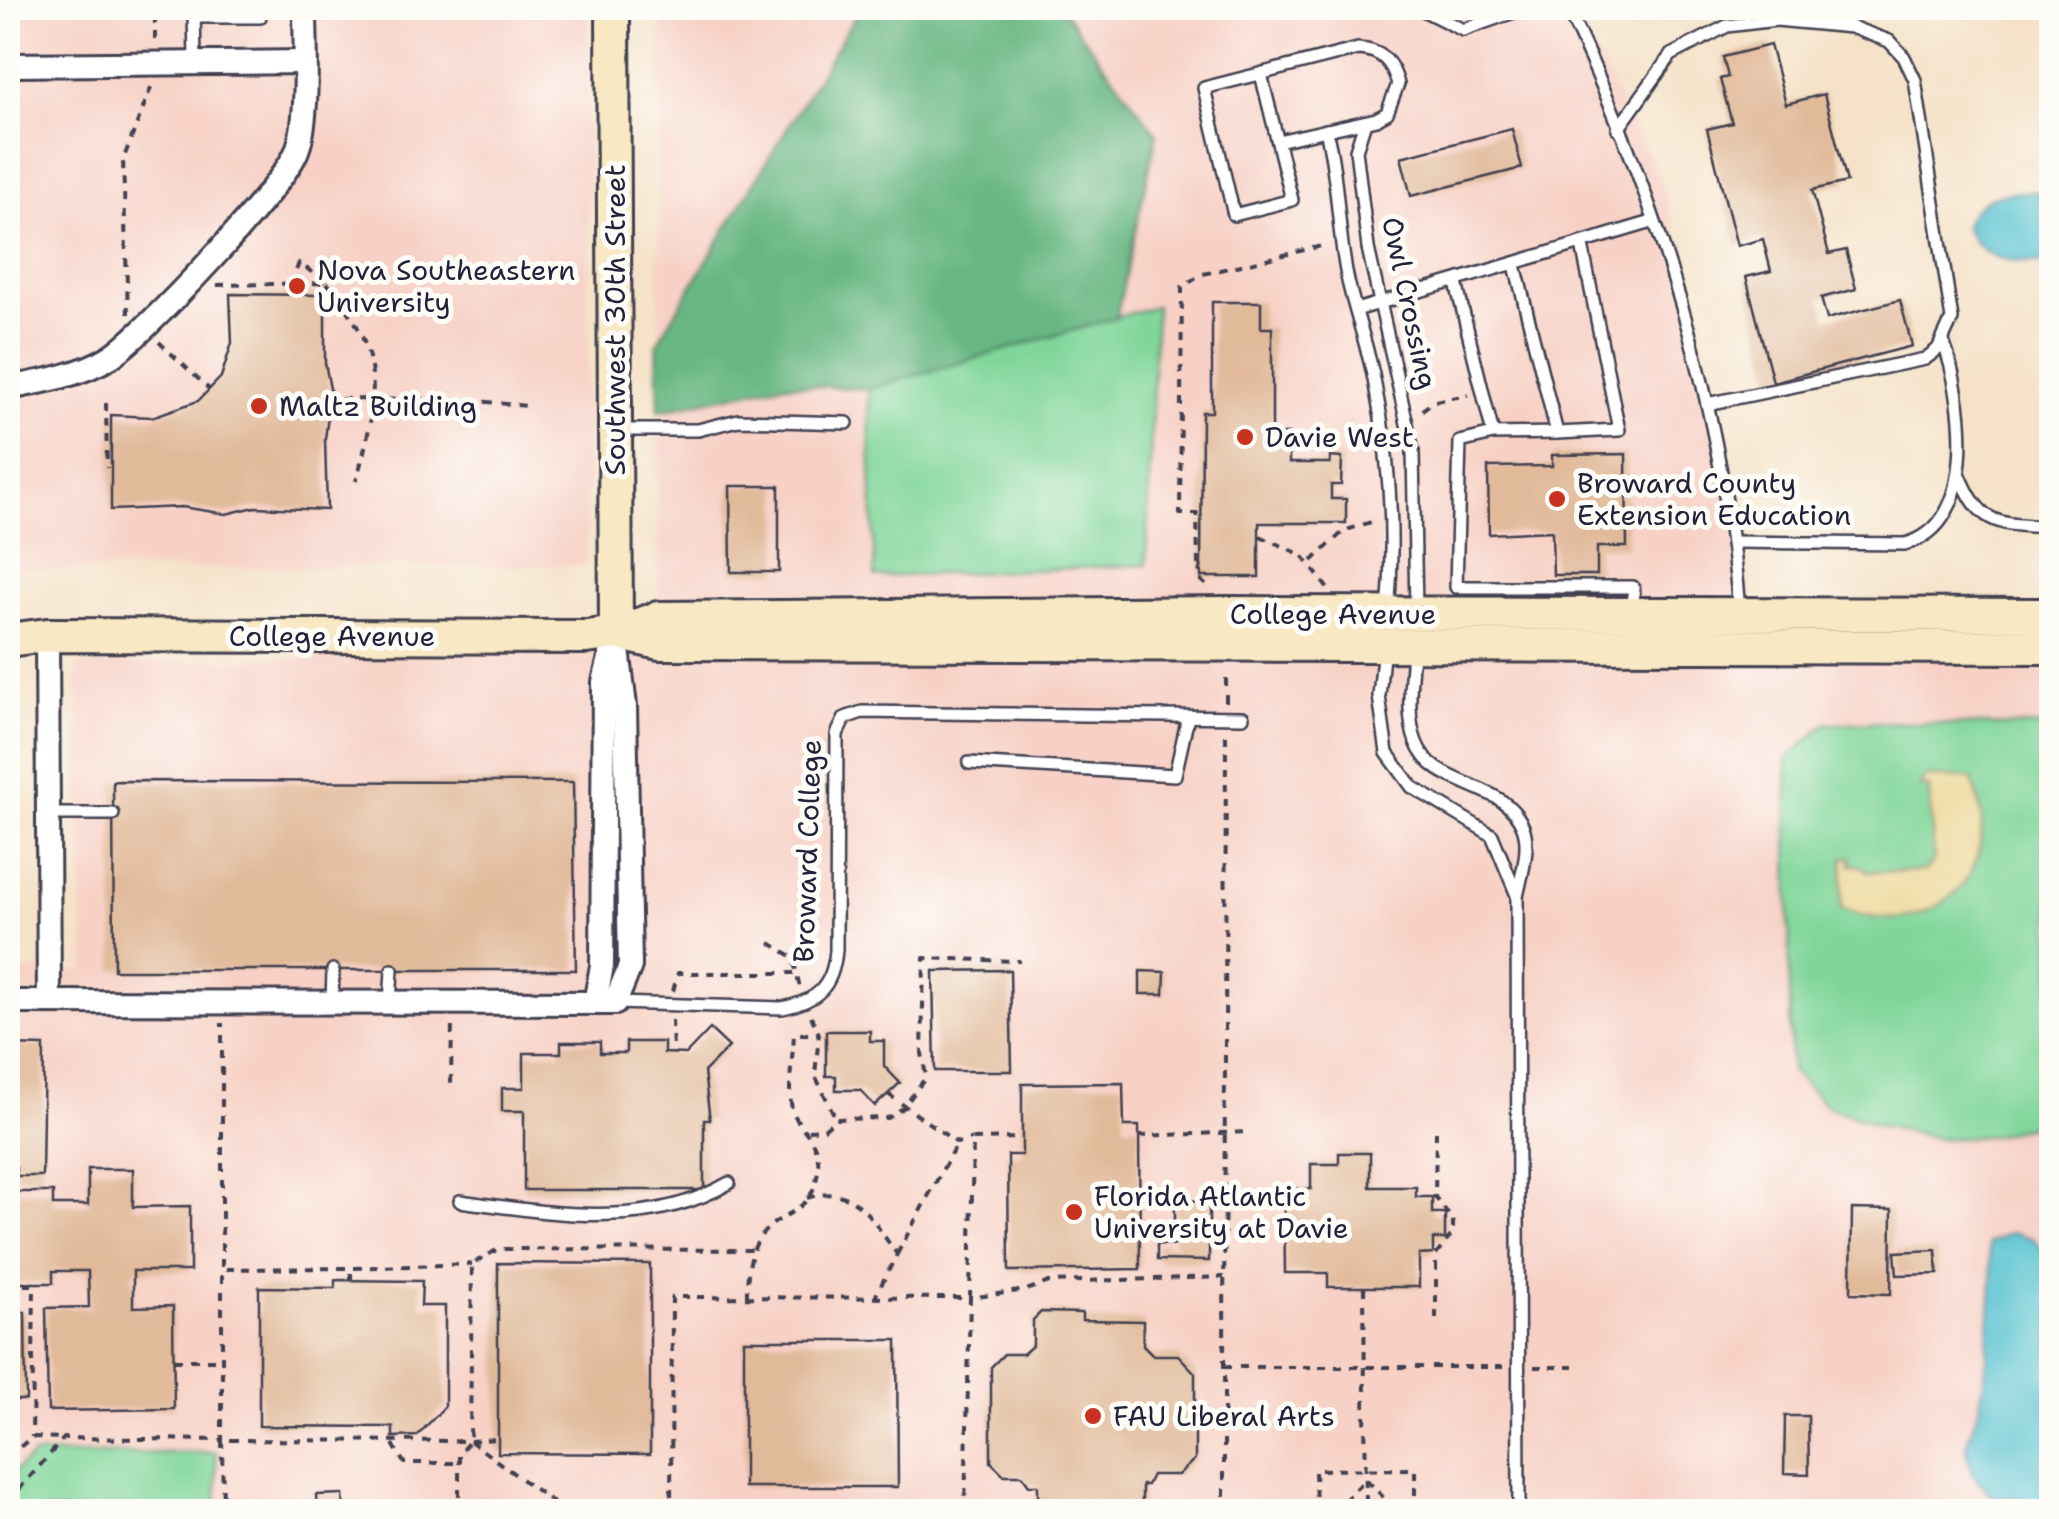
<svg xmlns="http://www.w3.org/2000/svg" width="2059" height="1519" font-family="'Shantell Sans',sans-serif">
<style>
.built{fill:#f7d1c6}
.green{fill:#80d69a;stroke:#517c6a;stroke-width:2.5}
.forest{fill:#68b782;stroke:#456c5e;stroke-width:2.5}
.sand{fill:#eeda9e;stroke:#887e6c;stroke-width:2.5}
.water{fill:#55c1d0;stroke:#3c7286;stroke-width:2.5}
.building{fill:#e1ba9a}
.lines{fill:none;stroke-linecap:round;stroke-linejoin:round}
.lane-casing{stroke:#423f50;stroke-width:16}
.street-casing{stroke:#423f50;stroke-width:28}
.secondary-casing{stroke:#423f50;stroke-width:38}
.path{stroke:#423f50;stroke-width:4;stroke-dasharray:8 8;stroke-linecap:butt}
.lane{stroke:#fff;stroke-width:11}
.street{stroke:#fff;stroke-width:22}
.secondary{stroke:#f8e8c3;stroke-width:32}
.poi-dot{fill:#c8321e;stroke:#fdfcf7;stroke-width:4}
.labels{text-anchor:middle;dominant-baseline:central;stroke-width:10;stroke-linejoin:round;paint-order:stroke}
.poi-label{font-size:28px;fill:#22223b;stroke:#fdfcf7;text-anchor:start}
.street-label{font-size:28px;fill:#22223b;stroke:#fdfcf7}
</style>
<rect width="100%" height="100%" fill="#fdfcf7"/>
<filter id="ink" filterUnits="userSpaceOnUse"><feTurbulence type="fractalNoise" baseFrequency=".01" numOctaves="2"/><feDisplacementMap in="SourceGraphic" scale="20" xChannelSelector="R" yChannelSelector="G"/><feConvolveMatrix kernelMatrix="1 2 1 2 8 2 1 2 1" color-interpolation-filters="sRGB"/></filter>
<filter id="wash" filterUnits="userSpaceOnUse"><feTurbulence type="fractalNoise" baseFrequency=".0048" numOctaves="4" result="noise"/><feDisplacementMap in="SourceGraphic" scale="40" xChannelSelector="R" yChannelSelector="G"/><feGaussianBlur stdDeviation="2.25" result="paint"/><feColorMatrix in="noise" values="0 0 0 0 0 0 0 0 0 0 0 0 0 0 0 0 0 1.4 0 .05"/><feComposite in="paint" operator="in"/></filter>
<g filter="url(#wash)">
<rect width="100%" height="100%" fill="#f5e2c8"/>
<g class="built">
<path d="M8 8H589L586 565 8 570Z"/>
<path d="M660 8H1569L1585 30 1665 190 1731 452 1754 610 2051 650V1511L8 1512V970H84L77 665 657 646Z"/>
</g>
<g class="green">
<path d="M1156 306 1146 565 875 577 868 389Z"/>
<path d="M1869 722 2051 727V1120L1992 1136 1940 1139 1876 1124 1826 1106 1791 1071 1787 759 1826 724Z"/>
<path d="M216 1452 217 1511H8V1476L34 1455Z"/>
</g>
<path class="forest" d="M860 8H1061L1157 134 1116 318 868 389 784 384 659 411 657 343Z"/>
<path class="sand" d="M1926 777 1971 778C2011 869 1933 948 1841 908L1844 857H1851V865L1862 866 1868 872 1924 871 1934 860 1929 788 1920 787Z"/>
<g class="water">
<path d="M2051 192V262C2016 264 1980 262 1965 226 1977 188 2017 192 2051 192Z"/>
<path d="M2012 1232 2034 1239 2046 1255 2051 1256V1511L2018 1498 1992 1496 1972 1473 1966 1445 1980 1405 1987 1360 1992 1280 1988 1243Z"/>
</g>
<g id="blocks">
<g class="building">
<path d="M1770 45 1786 104 1824 94 1847 182 1812 190 1829 254 1846 250 1856 289 1821 298 1827 319 1900 300 1912 346 1773 382 1746 277 1771 271 1763 239 1737 246 1707 129 1732 123 1720 79 1728 77 1723 57Z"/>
<path d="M1512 129 1522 168 1411 196 1401 157Z"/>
<path d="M230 294 325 295V363L331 394 325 439 327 510 255 507 226 514 182 507 111 510V415L152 417 198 401 221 377 232 343Z"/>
<path d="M1212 302H1261V328H1272V434H1289V463H1330V457L1342 458 1341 485H1331V499H1346V523H1259V577H1201L1202 412H1212Z"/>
<path d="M1626 454 1627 547H1597V575H1553L1552 531 1489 534 1488 467 1552 466V455Z"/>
<path d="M730 486H779V572H731Z"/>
<path d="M113 781 573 782 576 970H114Z"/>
<path d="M1010 970 1012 1071H935L933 971Z"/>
<path d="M1140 971 1165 972 1164 994H1140Z"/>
<path d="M710 1029 729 1047 704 1072 710 1120H704V1190H524V1111H502V1088H524V1053H561V1042H600V1053H626V1042H664V1053L686 1054Z"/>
<path d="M826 1031H870V1041H884V1066L900 1083 875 1106 860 1090H836V1076H826Z"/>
<path d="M8 1045 44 1046 42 1176H16V1167H8Z"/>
<path d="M1123 1083 1124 1126H1139L1140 1269 1009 1271 1008 1155H1022V1084Z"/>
<path d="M1339 1153H1370V1187H1416V1197H1432V1213H1445V1239H1433V1254L1419 1255V1287H1328V1273H1285L1284 1189H1311V1164H1339Z"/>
<path d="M88 1169H133V1207L190 1206V1271H133V1307L173 1306 174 1409 48 1411 46 1308 89 1307 88 1271H53V1283H8V1192H53V1205H88Z"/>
<path d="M1175 1200 1209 1201V1261L1157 1260V1244L1175 1245Z"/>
<path d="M1852 1209 1892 1210 1891 1294 1851 1293Z"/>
<path d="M1936 1250 1938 1274 1897 1275 1895 1252Z"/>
<path d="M498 1263 650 1264V1454L498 1453Z"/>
<path d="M335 1280 422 1281 421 1306H445V1406L417 1436 393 1437V1427L259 1426V1287L335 1288Z"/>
<path d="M8 1312H25L26 1400H8Z"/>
<path d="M1041 1312 1082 1313V1320L1143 1321V1345L1153 1355H1178L1195 1373V1459L1178 1475H1152L1147 1485H1142V1512H1038V1485H1029L1022 1475H1004L991 1462V1367L1004 1354H1023L1033 1345V1320Z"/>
<path d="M744 1340H897L898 1487H744Z"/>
<path d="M1785 1416H1808L1809 1474 1784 1473Z"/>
<path d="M343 1494 344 1512H317L316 1495Z"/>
</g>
</g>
</g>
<g filter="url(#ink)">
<use href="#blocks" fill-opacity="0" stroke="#423f50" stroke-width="2.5"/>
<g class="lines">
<defs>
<g id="lane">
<path d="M194 8 195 63"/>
<path d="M1419 8 1463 30 1525 8"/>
<path d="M1567 8C1656 194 1723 404 1739 611"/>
<path d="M194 17H260L259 8"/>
<path d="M1261 74 1292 200 1234 215 1204 88 1358 49C1382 50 1392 62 1398 84L1387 113 1376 119 1278 141"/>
<path d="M1365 122 1356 150 1368 248 1413 451 1416 610"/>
<path d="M1618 129 1671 55 1727 26 1776 20 1851 27 1889 41 1904 57 1915 80 1952 319 1938 349 1925 359 1707 404"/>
<path d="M1326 130C1339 181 1337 232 1348 281 1356 316 1369 350 1375 385 1390 460 1395 537 1388 613"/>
<path d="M1456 283 1493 434 1557 433 1515 265"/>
<path d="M1356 310 1652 222"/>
<path d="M619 430H698L738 420 847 423"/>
<path d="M1557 433 1619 430 1582 245"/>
<path d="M1493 434 1460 442 1456 587H1633L1634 610"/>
<path d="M1959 473C1981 527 1997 524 2052 527"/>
<path d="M1734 542 1905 544C1981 525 1964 397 1943 341"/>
<path d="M1384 646 1379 696 1387 753 1412 787 1492 835 1516 893"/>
<path d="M1413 648C1412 677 1405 713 1416 742 1434 790 1504 779 1523 827 1531 848 1521 876 1517 897L1519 1512"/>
<path d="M969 763 1175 775 1188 717"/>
<path d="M48 814H113"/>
<path d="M332 1003 333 970"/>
<path d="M390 1003 392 970"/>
<path d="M615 1003 782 1008C818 1001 833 986 836 950L837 734 845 718 862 712 1243 717"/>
<path d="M460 1201C551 1213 647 1231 729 1183"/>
</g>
<g id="street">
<path d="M8 65 305 62"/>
<path d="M8 388C41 382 81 375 110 357 145 335 280 190 296 153 310 122 305 43 305 8"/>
<path d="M47 635 49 1002"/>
<path d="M8 1002 615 1003 630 966 625 706 616 633"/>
<path d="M595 1003 602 966 604 682 613 646"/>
</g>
<g id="secondary">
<path d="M613 8 616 633"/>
<path d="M616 633 659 643 2052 647"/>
<path d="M8 640 47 635 587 637 616 633 658 618 1227 613 2052 615"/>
</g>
</defs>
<use href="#lane" class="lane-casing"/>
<use href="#street" class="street-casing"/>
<use href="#secondary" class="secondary-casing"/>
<g class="path">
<path d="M155 40V8"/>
<path d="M327 283C386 351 379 401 356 481"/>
<path d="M217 285 327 283 299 263 290 286"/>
<path d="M128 314 123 160 152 85"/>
<path d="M159 342 209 389"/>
<path d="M341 399 466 400 528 406"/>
<path d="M106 403 107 468"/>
<path d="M1422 410 1435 401 1468 395"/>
<path d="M1260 536 1302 555 1328 589"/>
<path d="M1312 561 1344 531 1374 521"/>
<path d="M1198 565 1197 514H1180L1182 287 1203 274 1326 245"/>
<path d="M1201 565 1198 578 1208 587"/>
<path d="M1226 702V672"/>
<path d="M770 943 793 957 800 988"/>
<path d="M673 991 678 973H794"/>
<path d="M811 1016 819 1034 815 1075 836 1119"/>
<path d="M672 1020 673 1054"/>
<path d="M451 1083 452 1022"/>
<path d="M888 1094 957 1143 971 1139"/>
<path d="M808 1130 824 1129 836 1119 888 1118 903 1108 926 1077 922 1053 924 958 1020 961"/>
<path d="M1436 1131 1435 1197 1453 1220V1233L1436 1255V1319"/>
<path d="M1139 1136 1247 1132"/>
<path d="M807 1198C857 1182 871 1220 897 1254L875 1297"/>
<path d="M897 1254 957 1143"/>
<path d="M226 1269 351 1268"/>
<path d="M351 1281V1268L472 1264"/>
<path d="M8 1285H34L32 1437"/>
<path d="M1364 1287 1366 1512"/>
<path d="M747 1297C746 1200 804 1231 816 1181 827 1137 795 1133 791 1103 788 1082 793 1056 794 1034H819"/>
<path d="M174 1360H223"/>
<path d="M1224 1367 1226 732"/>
<path d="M1534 1367H1580"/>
<path d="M470 1441 498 1439"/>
<path d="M393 1444 404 1463H457"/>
<path d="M8 1457 32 1437 61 1438"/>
<path d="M8 1502 64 1438 222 1440V1023"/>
<path d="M223 1512 222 1440 470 1441 566 1512"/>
<path d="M459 1512V1453L470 1441 472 1264 498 1249 752 1250"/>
<path d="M671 1512 672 1297 970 1298 973 1139 1022 1138"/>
<path d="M965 1512 970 1298 1026 1290 1049 1282 1224 1277"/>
<path d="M1224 1512V1367H1505"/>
<path d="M1316 1512 1315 1470 1415 1469V1512"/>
<path d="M1333 1512 1366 1479 1397 1512"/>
</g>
<use href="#lane" class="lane"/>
<use href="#street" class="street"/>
<use href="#secondary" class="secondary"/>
</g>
</g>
<g class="poi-dot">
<circle cx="297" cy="286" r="10"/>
<circle cx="259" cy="406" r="10"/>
<circle cx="1245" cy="437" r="10"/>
<circle cx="1557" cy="499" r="10"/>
<circle cx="1074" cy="1212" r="10"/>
<circle cx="1093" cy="1416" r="10"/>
</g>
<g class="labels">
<g class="poi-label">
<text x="317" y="270">Nova Southeastern<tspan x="317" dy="32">University</tspan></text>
<text x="279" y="406">Maltz Building</text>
<text x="1265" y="437">Davie West</text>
<text x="1577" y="483">Broward County<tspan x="1577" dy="32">Extension Education</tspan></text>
<text x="1094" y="1196">Florida Atlantic<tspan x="1094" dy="32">University at Davie</tspan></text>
<text x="1113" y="1416">FAU Liberal Arts</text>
</g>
<g class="street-label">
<text transform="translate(1410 303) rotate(78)">Owl Crossing</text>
<text transform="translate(615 320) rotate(-90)">Southwest 30th Street</text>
<text x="1333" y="614">College Avenue</text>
<text x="332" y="636">College Avenue</text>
<text transform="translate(807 851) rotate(-88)">Broward College</text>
</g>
</g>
<rect width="2059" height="1519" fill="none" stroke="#fdfcf7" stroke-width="40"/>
</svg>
